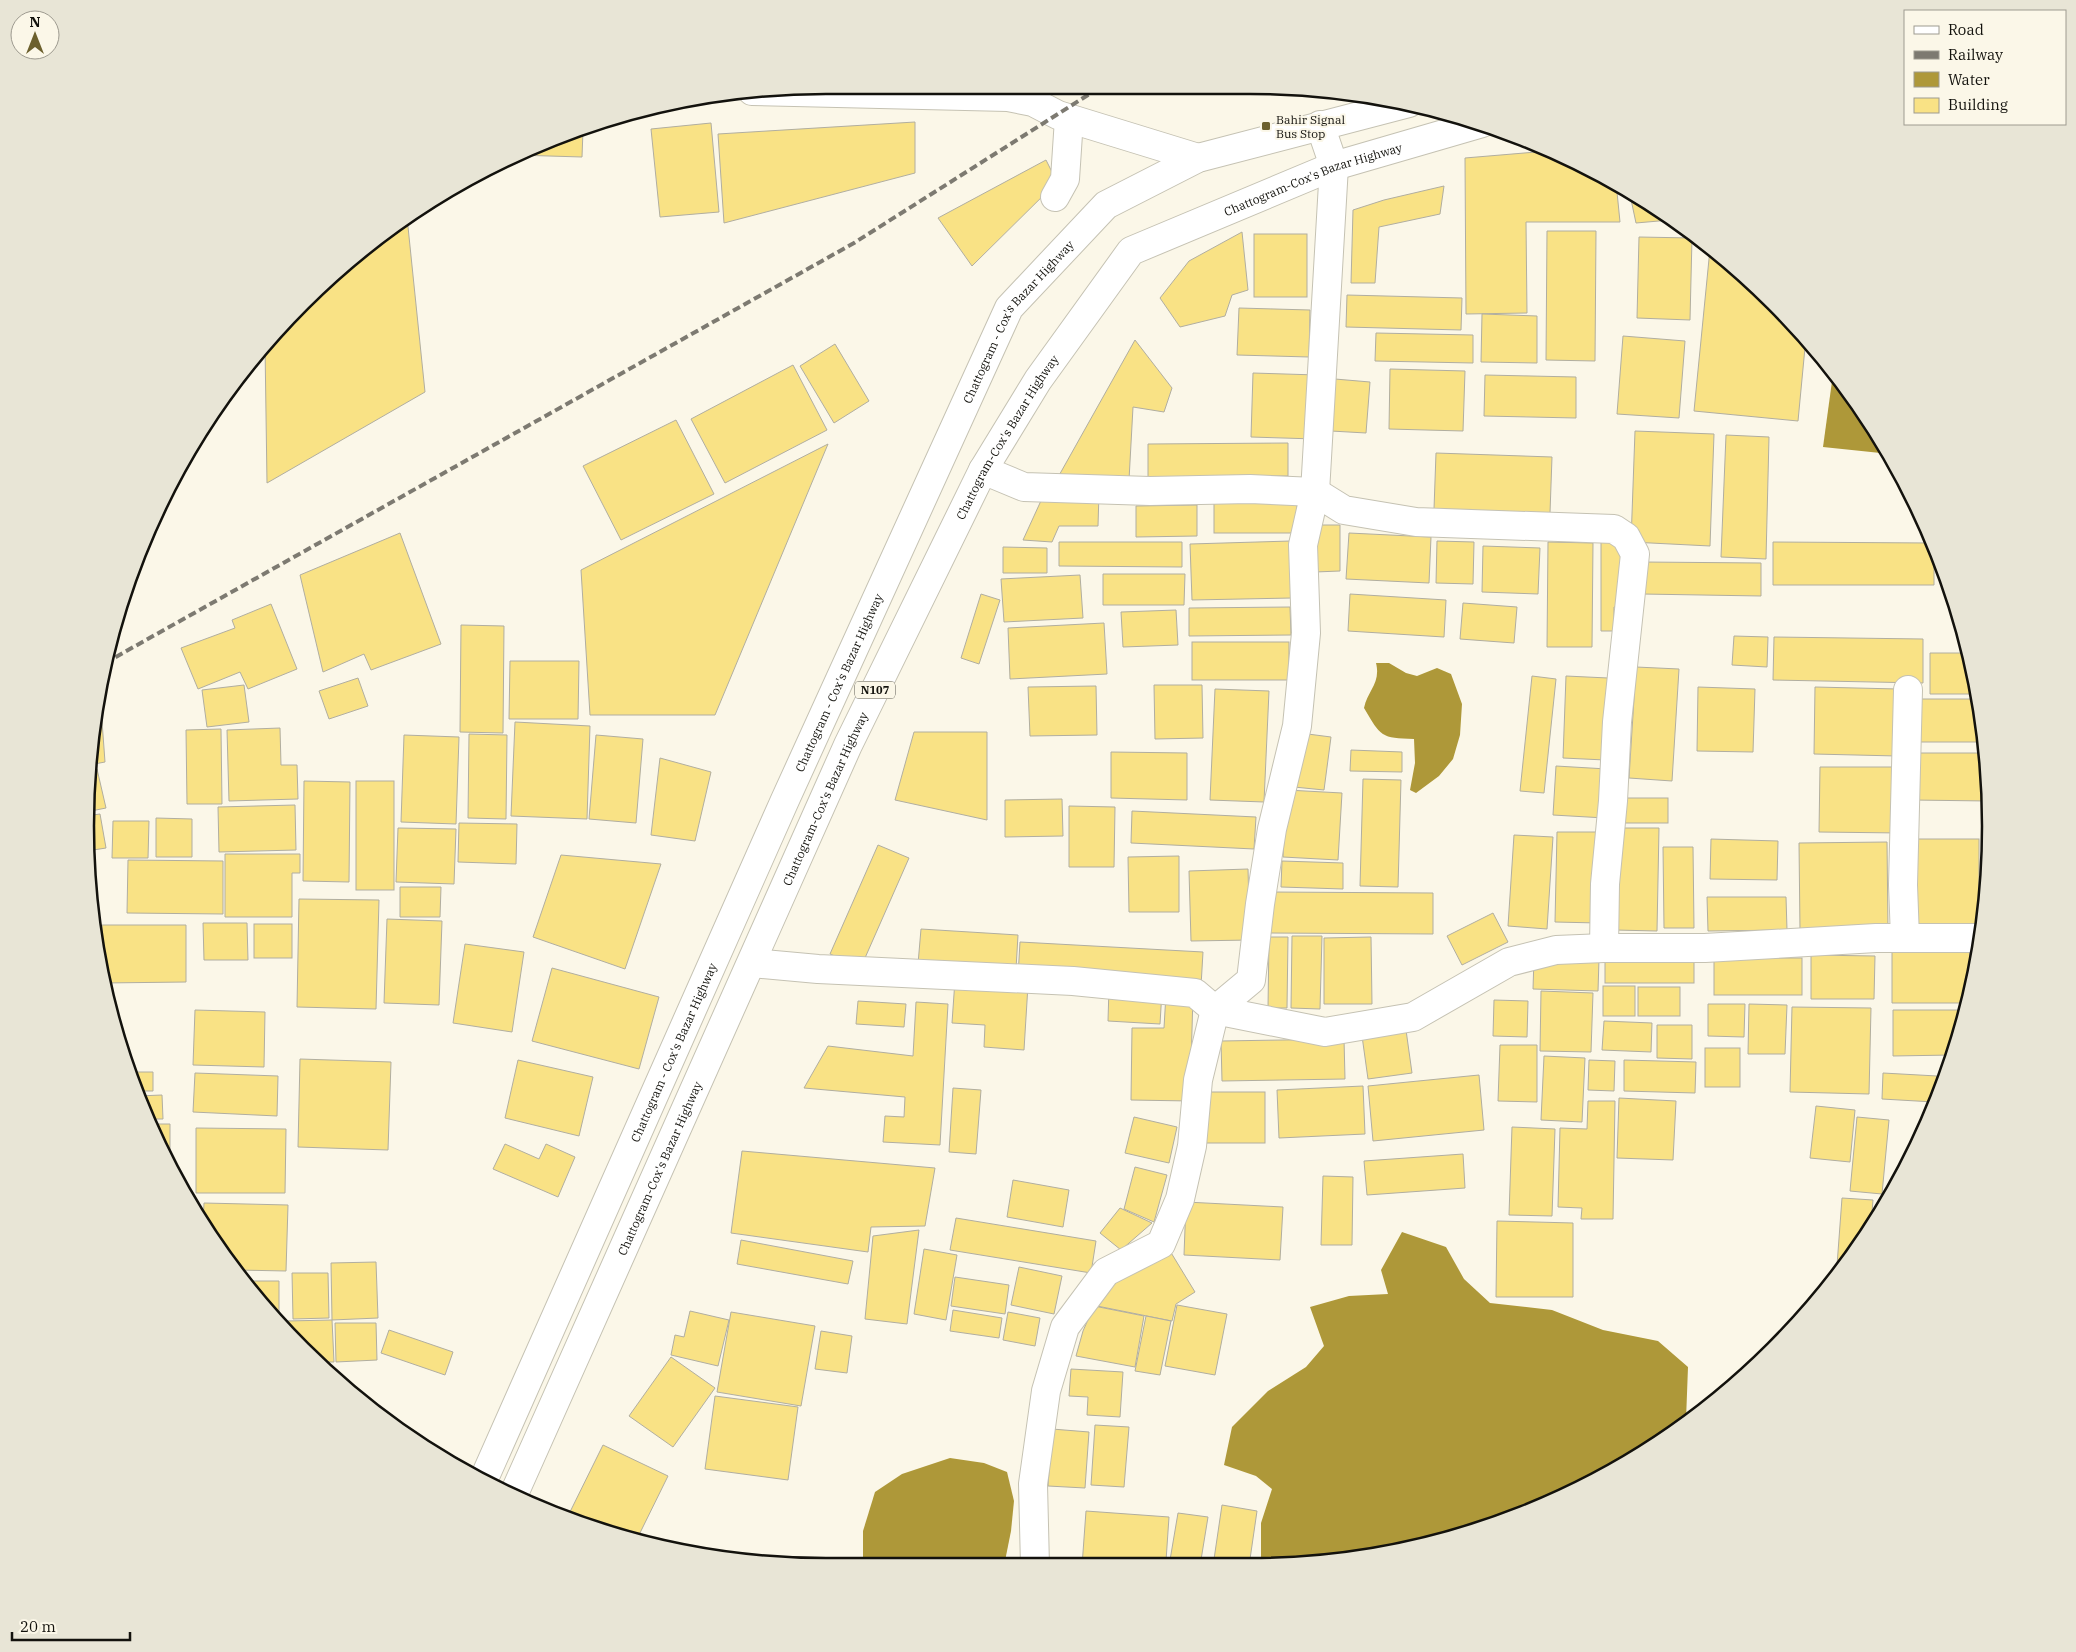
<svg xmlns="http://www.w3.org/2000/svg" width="2076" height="1652" font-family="'IBM Plex Serif',serif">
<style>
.water{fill:#ae9839}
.building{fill:#f9e285;stroke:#b1aea0}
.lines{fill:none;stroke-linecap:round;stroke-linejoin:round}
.minor-casing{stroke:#c5c2b3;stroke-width:30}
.trunk-casing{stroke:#c5c2b3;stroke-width:30}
.minor{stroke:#fff;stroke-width:28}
.trunk{stroke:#fff;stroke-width:28}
.rail{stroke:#7d7a71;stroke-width:4;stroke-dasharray:8 4;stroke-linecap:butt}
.poi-dot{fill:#6c602d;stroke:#fbf7e8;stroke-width:2}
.labels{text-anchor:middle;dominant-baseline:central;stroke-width:4;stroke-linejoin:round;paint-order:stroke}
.shield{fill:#fbf7e8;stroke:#59574f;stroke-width:1}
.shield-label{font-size:11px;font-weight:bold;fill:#13120d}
.poi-label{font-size:12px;fill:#13120d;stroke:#fbf7e8;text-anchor:start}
.street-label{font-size:12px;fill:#13120d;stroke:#fbf7e8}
.rim{fill:none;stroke:#13120d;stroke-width:2.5}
</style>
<rect width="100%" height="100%" fill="#fbf7e8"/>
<g class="water">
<path d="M1833 374 1890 454 1823 447Z"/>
<path d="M1376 663H1389L1406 673 1417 676 1437 668 1451 674 1462 704 1460 735 1453 759 1439 776 1416 793 1410 790 1415 763 1414 739C1381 738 1381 737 1364 708 1368 690 1381 683 1376 663Z"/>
<path d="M1402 1232 1446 1247 1464 1279 1490 1303 1552 1310 1603 1330 1658 1341 1688 1367 1686 1420 1620 1468 1488 1528 1395 1553 1299 1565 1261 1566V1523L1272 1489 1256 1476 1224 1465 1232 1427 1268 1391 1306 1367 1324 1346 1310 1307 1349 1296 1388 1294 1381 1270Z"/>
<path d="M950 1458 984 1463 1007 1472 1014 1501 1011 1531 1004 1566 863 1567V1531L875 1492 902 1474Z"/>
</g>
<g class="building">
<path d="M915 122V173L724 223 718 134Z"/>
<path d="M711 123 719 212 660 217 651 129Z"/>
<path d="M577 130H583L582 157 516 155 543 141Z"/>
<path d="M1548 151 1616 182 1620 222H1526L1527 313 1466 314 1465 158Z"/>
<path d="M1046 160 1057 182 972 266 938 218Z"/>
<path d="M1444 186 1440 214 1379 227 1375 283H1351L1353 210 1384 200Z"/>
<path d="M1629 190 1670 220 1636 223Z"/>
<path d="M407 217 425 392 267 483 265 345 302 302 375 238Z"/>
<path d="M1547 231H1596L1595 361 1546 360Z"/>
<path d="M1242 232 1248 290 1232 295 1225 316 1180 327 1160 298 1189 261Z"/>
<rect x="1254" y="234" width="53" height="63"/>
<path d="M1639 237 1692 238 1690 320 1637 318Z"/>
<path d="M1710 249 1738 269 1806 337 1798 421 1694 411Z"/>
<path d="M1347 295 1462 298 1461 330 1346 327Z"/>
<path d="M1239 308 1310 310 1309 357 1237 355Z"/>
<path d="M1482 314 1537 316V363L1481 362Z"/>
<path d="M1376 333 1473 335V363L1375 361Z"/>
<path d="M1623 336 1685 341 1679 418 1617 414Z"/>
<path d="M1135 340 1172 388 1164 412 1133 407 1129 480 1057 479Z"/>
<path d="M835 344 869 401 834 423 800 366Z"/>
<path d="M793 365 827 430 725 483 691 419Z"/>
<path d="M1390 369 1465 371 1463 431 1389 429Z"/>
<path d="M1253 373 1317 375 1315 439 1251 437Z"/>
<path d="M1485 375 1576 377V418L1484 416Z"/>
<path d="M1335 379 1370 382 1366 433 1331 431Z"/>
<path d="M676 420 714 494 621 540 583 466Z"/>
<path d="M1635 431 1714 434 1710 546 1631 542Z"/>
<path d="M1726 435 1769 437 1766 559 1721 557Z"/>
<path d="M1288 443V476L1148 477V444Z"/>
<path d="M828 444 715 715H590L581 570Z"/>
<path d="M1436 453 1552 457 1550 513 1434 509Z"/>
<path d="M1045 492 1099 493 1098 526H1059L1052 542 1023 540Z"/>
<rect x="1214" y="499" width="83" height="34"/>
<path d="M1197 505V536L1136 537V506Z"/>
<path d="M1315 525H1340V571L1315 572Z"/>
<path d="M400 533 441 644 371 670 364 654 323 672 300 575Z"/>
<path d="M1349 533 1431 537 1429 583 1346 579Z"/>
<path d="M1291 541 1292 598 1192 600 1190 544Z"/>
<path d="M1437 541 1474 542 1473 584 1436 583Z"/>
<path d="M1059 542H1182V567L1059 566Z"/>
<path d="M1548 542 1593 543 1592 647H1547Z"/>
<path d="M1601 542H1627V607H1614V631H1601Z"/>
<path d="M1773 542 1931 543 1934 548V585H1773Z"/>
<path d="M1483 546 1540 548 1538 594 1482 592Z"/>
<path d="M1003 547 1047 548V573H1003Z"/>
<path d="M1643 562 1761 563V596L1642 594Z"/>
<path d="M1942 567 1950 585H1943Z"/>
<path d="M1103 574H1185L1184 605H1103Z"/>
<path d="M1080 575 1083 618 1004 622 1001 579Z"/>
<path d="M981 594 1000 600 979 664 961 658Z"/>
<path d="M1350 594 1446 600 1444 637 1348 631Z"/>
<path d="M1463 603 1517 607 1514 643 1460 639Z"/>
<path d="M271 604 297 669 248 689 240 672 198 689 181 648 235 628 232 620Z"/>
<path d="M1290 607 1291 635 1189 636V608Z"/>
<path d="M1176 610 1178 645 1123 647 1121 612Z"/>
<path d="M1104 623 1107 674 1010 679 1008 628Z"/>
<path d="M461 625 504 626 503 733 460 732Z"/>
<path d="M1734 636 1768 637 1767 667 1732 665Z"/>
<path d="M1774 637 1923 639V683L1773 680Z"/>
<rect x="1192" y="642" width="97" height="38"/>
<path d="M1930 653H1967L1976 694H1930Z"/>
<path d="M510 661H579L578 719H509Z"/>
<path d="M1636 667 1679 669 1672 781 1629 778Z"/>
<path d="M1532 676 1556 679 1544 793 1520 791Z"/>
<path d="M1566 676 1608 678 1605 760 1563 758Z"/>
<path d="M358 678 368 706 329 719 319 691Z"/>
<path d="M244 685 249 722 207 727 202 690Z"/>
<path d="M1154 685H1202L1203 738 1155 739Z"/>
<path d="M1096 686 1097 735 1030 736 1028 687Z"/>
<path d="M1698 687 1755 689 1753 752 1697 751Z"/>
<path d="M1815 687 1898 689 1897 756 1814 754Z"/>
<path d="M1215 689 1269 691 1264 802 1210 800Z"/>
<path d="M100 694 105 762 89 765 91 729 98 695Z"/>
<path d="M1911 699H1978L1985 730V742H1911Z"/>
<path d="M515 722 590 726 587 819 511 816Z"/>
<path d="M280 728 281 765H297L298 799 229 801 227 730Z"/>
<path d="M221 729 222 804H187L186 730Z"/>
<path d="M914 732H987V820L895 800Z"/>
<path d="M1300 733 1331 737 1324 790 1294 787Z"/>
<path d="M469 734 507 735 506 819 468 818Z"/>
<path d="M404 735 459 737 456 824 401 822Z"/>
<path d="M596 735 643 739 636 823 589 819Z"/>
<path d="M1351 750 1402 752V772L1350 771Z"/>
<path d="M1111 752 1187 753V800L1111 798Z"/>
<path d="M1913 753H1985L1987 801 1913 800Z"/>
<path d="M660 758 711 772 695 841 651 835Z"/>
<path d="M1556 766 1607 769 1605 818 1553 815Z"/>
<path d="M1820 767H1901L1900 833 1819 832Z"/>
<path d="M97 769 106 808 86 812 89 771Z"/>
<path d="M1363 779 1401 780 1398 887 1360 886Z"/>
<path d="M304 781 350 782 349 882 303 881Z"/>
<rect x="356" y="781" width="38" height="109"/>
<path d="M1287 790 1342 793 1338 860 1283 857Z"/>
<rect x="1620" y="798" width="48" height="25"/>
<path d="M1062 799 1063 836 1005 837V800Z"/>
<path d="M295 805 296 850 219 852 218 807Z"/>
<path d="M1069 806 1115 807 1114 867H1069Z"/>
<path d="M1132 811 1256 817 1254 849 1131 843Z"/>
<path d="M100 814 106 848 87 851 86 816Z"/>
<path d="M156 818 192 819V857H156Z"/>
<path d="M113 821H149L148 858H112Z"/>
<path d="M459 823 517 824 516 864 458 862Z"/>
<path d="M398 828 456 829 454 884 396 882Z"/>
<path d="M1616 828H1659L1657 931 1615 930Z"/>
<path d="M1985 828H1988L1989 875 1986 896Z"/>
<path d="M1557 832H1599L1598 923 1555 922Z"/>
<path d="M1514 835 1553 837 1547 929 1508 926Z"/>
<path d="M1711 839 1778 841 1777 880 1710 879Z"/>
<rect x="1908" y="839" width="71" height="95"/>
<path d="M1887 842 1888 930 1800 931 1799 843Z"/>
<path d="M878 845 909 858 861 967 830 954Z"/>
<path d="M1663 847H1693L1694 928H1664Z"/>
<path d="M225 854H300V873H292V917H225Z"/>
<path d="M561 855 661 864 625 969 533 937Z"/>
<path d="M1179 856V912H1129L1128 857Z"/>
<path d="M128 860 223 861V914L127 913Z"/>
<path d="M1282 861 1343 863V889L1281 887Z"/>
<path d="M1248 869 1250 940 1191 941 1189 871Z"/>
<path d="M400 887H441L440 917H400Z"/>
<path d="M1271 892 1433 893V934L1270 933Z"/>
<path d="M1707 897H1786L1787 930 1708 931Z"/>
<path d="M299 899 379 900 376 1009 297 1007Z"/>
<path d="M1493 913 1508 942 1462 965 1447 936Z"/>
<path d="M387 919 442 921 439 1005 384 1003Z"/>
<path d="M203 923H247L248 960H204Z"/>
<rect x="254" y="924" width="38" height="34"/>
<path d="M102 925H186V982L103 983 102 974Z"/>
<path d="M921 929 1018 935 1016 969 918 964Z"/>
<path d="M1292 936H1322L1320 1009 1291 1008Z"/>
<path d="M1269 937H1288L1287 1008H1268Z"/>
<path d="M1371 937 1372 1004H1324V938Z"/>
<path d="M1020 942 1203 952 1201 986 1018 976Z"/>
<path d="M465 944 524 952 512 1032 453 1023Z"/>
<path d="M1892 948H1970L1968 1003H1892Z"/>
<rect x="1605" y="954" width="89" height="29"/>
<path d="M1811 955 1875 956 1874 999H1811Z"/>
<path d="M1534 958 1599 959 1598 991 1533 989Z"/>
<rect x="1714" y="958" width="88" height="37"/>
<path d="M552 968 659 997 639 1069 532 1041Z"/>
<path d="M955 980 1028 985 1024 1050 984 1047 985 1025 952 1023Z"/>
<rect x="1603" y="986" width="32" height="30"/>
<rect x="1638" y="987" width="42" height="29"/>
<path d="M1109 988 1162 991 1160 1024 1108 1021Z"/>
<path d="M1541 991 1593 993 1591 1052 1540 1051Z"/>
<path d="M1166 994 1193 995 1190 1101 1131 1100 1132 1028H1164Z"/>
<path d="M1494 1000 1528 1001 1527 1037 1493 1036Z"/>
<path d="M858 1001 906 1004 904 1027 856 1024Z"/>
<path d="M916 1002 948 1004 940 1145 883 1142 885 1116 904 1117 905 1097 804 1088 828 1046 913 1056Z"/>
<path d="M1708 1004H1745L1744 1037 1708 1036Z"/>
<path d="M1749 1004 1787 1005 1785 1054H1748Z"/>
<path d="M1792 1007 1871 1008 1869 1094 1790 1092Z"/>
<path d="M195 1010 265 1012 264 1067 193 1065Z"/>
<path d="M1893 1010H1965V1020L1952 1055 1893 1056Z"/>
<path d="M1604 1021 1652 1023 1651 1052 1602 1050Z"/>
<path d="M1657 1025H1692V1059L1657 1058Z"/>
<path d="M1406 1030 1412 1073 1368 1079 1362 1036Z"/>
<path d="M1344 1039 1345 1079 1222 1081 1221 1041Z"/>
<path d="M1500 1045H1537V1102L1498 1101Z"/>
<rect x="1705" y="1048" width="35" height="39"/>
<path d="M1544 1056 1585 1058 1582 1122 1541 1120Z"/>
<path d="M300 1059 391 1062 388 1150 298 1147Z"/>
<path d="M518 1060 593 1077 579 1136 505 1118Z"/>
<path d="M1589 1060 1615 1061 1614 1091 1588 1090Z"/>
<path d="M1624 1060 1696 1062 1695 1093 1624 1091Z"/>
<path d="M129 1072H153V1091H135Z"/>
<path d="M195 1073 278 1076 277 1116 193 1112Z"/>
<path d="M1883 1073 1937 1076 1934 1102 1882 1099Z"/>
<path d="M1479 1075 1484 1130 1373 1141 1368 1086Z"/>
<path d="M1363 1086 1365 1134 1279 1138 1277 1090Z"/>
<path d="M953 1088 981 1090 976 1154 949 1152Z"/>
<rect x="1206" y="1092" width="59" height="51"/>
<path d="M162 1095 163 1119H146L137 1096Z"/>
<path d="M1619 1098 1676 1101 1673 1160 1617 1158Z"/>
<path d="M1588 1101H1615L1613 1219H1581L1582 1208 1558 1207 1560 1128 1587 1129Z"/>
<path d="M1816 1106 1855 1110 1850 1162 1810 1158Z"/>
<path d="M1134 1117 1177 1127 1169 1163 1125 1153Z"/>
<path d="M1857 1117 1889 1120 1882 1194 1850 1191Z"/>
<path d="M149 1124H170V1168Z"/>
<path d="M1512 1127 1555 1129 1552 1216 1509 1215Z"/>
<path d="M196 1128 286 1129 285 1193H196Z"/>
<path d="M505 1144 539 1159 546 1144 575 1157 558 1197 493 1169Z"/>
<path d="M742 1151 935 1168 925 1226 871 1227 868 1252 731 1233Z"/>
<path d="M1463 1154 1465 1188 1367 1195 1364 1161Z"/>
<path d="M1135 1167 1167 1175 1154 1222 1124 1209Z"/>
<path d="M1323 1176 1353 1177 1352 1245H1321Z"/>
<path d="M1013 1180 1069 1190 1063 1227 1007 1217Z"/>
<path d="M1842 1198 1873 1200 1871 1224 1836 1279Z"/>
<path d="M1186 1202 1283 1207 1280 1260 1184 1255Z"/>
<path d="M204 1203 288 1205 286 1271 237 1270 203 1223Z"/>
<path d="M1120 1208 1152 1223 1121 1250 1100 1233Z"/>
<path d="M956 1218 1096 1241 1091 1273 950 1250Z"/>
<path d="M1497 1221 1573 1223V1297H1496Z"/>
<path d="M919 1230 907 1324 865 1319 873 1236Z"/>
<path d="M741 1240 853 1261 848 1284 737 1264Z"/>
<path d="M924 1249 957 1255 946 1320 914 1314Z"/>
<path d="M1170 1251 1195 1292 1176 1304 1172 1321 1097 1306 1094 1296 1131 1270Z"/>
<path d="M376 1262 378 1318 332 1320 331 1263Z"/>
<path d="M1019 1267 1062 1276 1054 1314 1011 1305Z"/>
<path d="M292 1273H328L329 1318 293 1319Z"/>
<path d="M955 1277 1009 1285 1005 1314 951 1306Z"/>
<path d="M245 1281H279V1324L269 1315Z"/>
<path d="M1177 1305 1227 1314 1215 1375 1165 1366Z"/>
<path d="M1094 1306 1144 1316 1135 1367 1076 1356 1083 1331Z"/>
<path d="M953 1310 1002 1318 999 1338 950 1331Z"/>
<path d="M690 1311 729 1320 718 1366 671 1355 675 1335 684 1337Z"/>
<path d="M731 1312 815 1326 801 1406 717 1392Z"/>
<path d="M1008 1312 1040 1318 1035 1346 1003 1340Z"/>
<path d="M1146 1316 1171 1321 1160 1375 1135 1371Z"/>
<path d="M332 1320 334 1362H320L286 1331V1321Z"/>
<path d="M335 1323H376L377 1360 336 1362Z"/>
<path d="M389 1330 453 1352 445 1375 381 1353Z"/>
<path d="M821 1331 852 1336 847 1373 815 1369Z"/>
<path d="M671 1357 715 1388 673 1447 629 1416Z"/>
<path d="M1071 1369 1123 1372 1120 1417 1087 1415 1088 1397 1069 1396Z"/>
<path d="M715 1396 798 1407 788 1480 705 1469Z"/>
<path d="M1095 1425 1129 1427 1124 1487 1091 1485Z"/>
<path d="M1052 1429 1089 1432 1085 1488 1048 1486Z"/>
<path d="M603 1445 668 1476 637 1539 567 1518Z"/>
<path d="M1222 1505 1257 1511 1249 1566H1213Z"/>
<path d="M1086 1511 1169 1517 1166 1561 1131 1558 1130 1566H1082Z"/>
<path d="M1178 1513 1208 1517 1200 1566H1169Z"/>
</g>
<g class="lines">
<defs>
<g id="minor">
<path d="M752 91 1008 97 1033 102 1058 115 1198 158"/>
<path d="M1055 197 1065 179 1069 119"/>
<path d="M983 470 1024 487 1150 491 1250 489 1315 492 1344 510 1416 522 1614 529 1626 537 1635 554 1617 722 1613 801 1605 884 1604 948"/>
<path d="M1905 938 1903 885 1908 690"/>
<path d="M752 963 818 969 1073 981 1195 993 1215 1010 1325 1032 1413 1017 1509 962 1556 950 1604 948H1705L1876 938H1979"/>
<path d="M1035 1566 1033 1484 1046 1391 1065 1327 1106 1272 1161 1244 1180 1199 1192 1146 1198 1080 1215 1010 1251 980 1260 904 1272 829 1297 726 1306 633 1303 545 1315 492 1334 166 1320 125"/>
</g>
<g id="trunk">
<path id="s1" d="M483 1481 785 800 1009 308 1106 205 1198 158 1409 103"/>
<path id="s2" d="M513 1496 848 745 983 470 1038 380 1131 251 1334 166 1482 123"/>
</g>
</defs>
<use href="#minor" class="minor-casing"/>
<use href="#trunk" class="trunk-casing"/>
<use href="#minor" class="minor"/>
<use href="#trunk" class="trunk"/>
<path class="rail" d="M105 663 854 243 1099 88"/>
</g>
<rect class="poi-dot" x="1261" y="121" width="10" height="10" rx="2.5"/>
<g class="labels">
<rect class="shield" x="855" y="681.5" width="40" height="17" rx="4"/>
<g class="shield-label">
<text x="875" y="690">N107</text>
</g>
<g class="poi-label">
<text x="1276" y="119">Bahir Signal<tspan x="1276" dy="14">Bus Stop</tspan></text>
</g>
<g class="street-label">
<text stroke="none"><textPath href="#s2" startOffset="1589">Chattogram-Cox's Bazar Highway</textPath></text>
<text stroke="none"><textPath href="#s1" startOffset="1279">Chattogram - Cox's Bazar Highway</textPath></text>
<text stroke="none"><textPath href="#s2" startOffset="1169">Chattogram-Cox's Bazar Highway</textPath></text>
<text stroke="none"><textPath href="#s1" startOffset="874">Chattogram - Cox's Bazar Highway</textPath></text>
<text stroke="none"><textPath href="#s2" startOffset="764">Chattogram-Cox's Bazar Highway</textPath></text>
<text stroke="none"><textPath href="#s1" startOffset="469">Chattogram - Cox's Bazar Highway</textPath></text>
<text stroke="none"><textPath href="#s2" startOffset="359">Chattogram-Cox's Bazar Highway</textPath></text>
</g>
</g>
<path d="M0 0H2076V1652H0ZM826 94H1250A732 732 0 0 1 1982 826V826A732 732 0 0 1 1250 1558H826A732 732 0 0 1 94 826V826A732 732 0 0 1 826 94Z" fill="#e8e5d6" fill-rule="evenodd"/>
<path class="rim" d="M826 94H1250A732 732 0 0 1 1982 826V826A732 732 0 0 1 1250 1558H826A732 732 0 0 1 94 826V826A732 732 0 0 1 826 94Z"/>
<rect x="1904" y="10" width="162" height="115" fill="#fbf7e8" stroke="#9e9b90"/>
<rect x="1914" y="26" width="25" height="8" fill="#ffffff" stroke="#9e9b90"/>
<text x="1948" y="35" font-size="15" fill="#13120d">Road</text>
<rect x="1914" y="51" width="25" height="8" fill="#7d7a71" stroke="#9e9b90"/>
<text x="1948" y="60" font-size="15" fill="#13120d">Railway</text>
<rect x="1914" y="72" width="25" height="15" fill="#ae9839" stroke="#9e9b90"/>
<text x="1948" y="85" font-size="15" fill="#13120d">Water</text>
<rect x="1914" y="98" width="25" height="15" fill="#f9e285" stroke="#9e9b90"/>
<text x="1948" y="110" font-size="15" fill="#13120d">Building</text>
<g transform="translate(35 35)"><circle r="24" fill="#fbf7e8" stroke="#9e9b90"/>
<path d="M0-4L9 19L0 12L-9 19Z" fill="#6c602d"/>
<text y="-8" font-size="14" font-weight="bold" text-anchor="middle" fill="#13120d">N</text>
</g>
<path d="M12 1632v8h118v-8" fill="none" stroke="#13120d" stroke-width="2.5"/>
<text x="20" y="1632" font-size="15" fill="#13120d" stroke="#fbf7e8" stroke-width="4" paint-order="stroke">20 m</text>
</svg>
